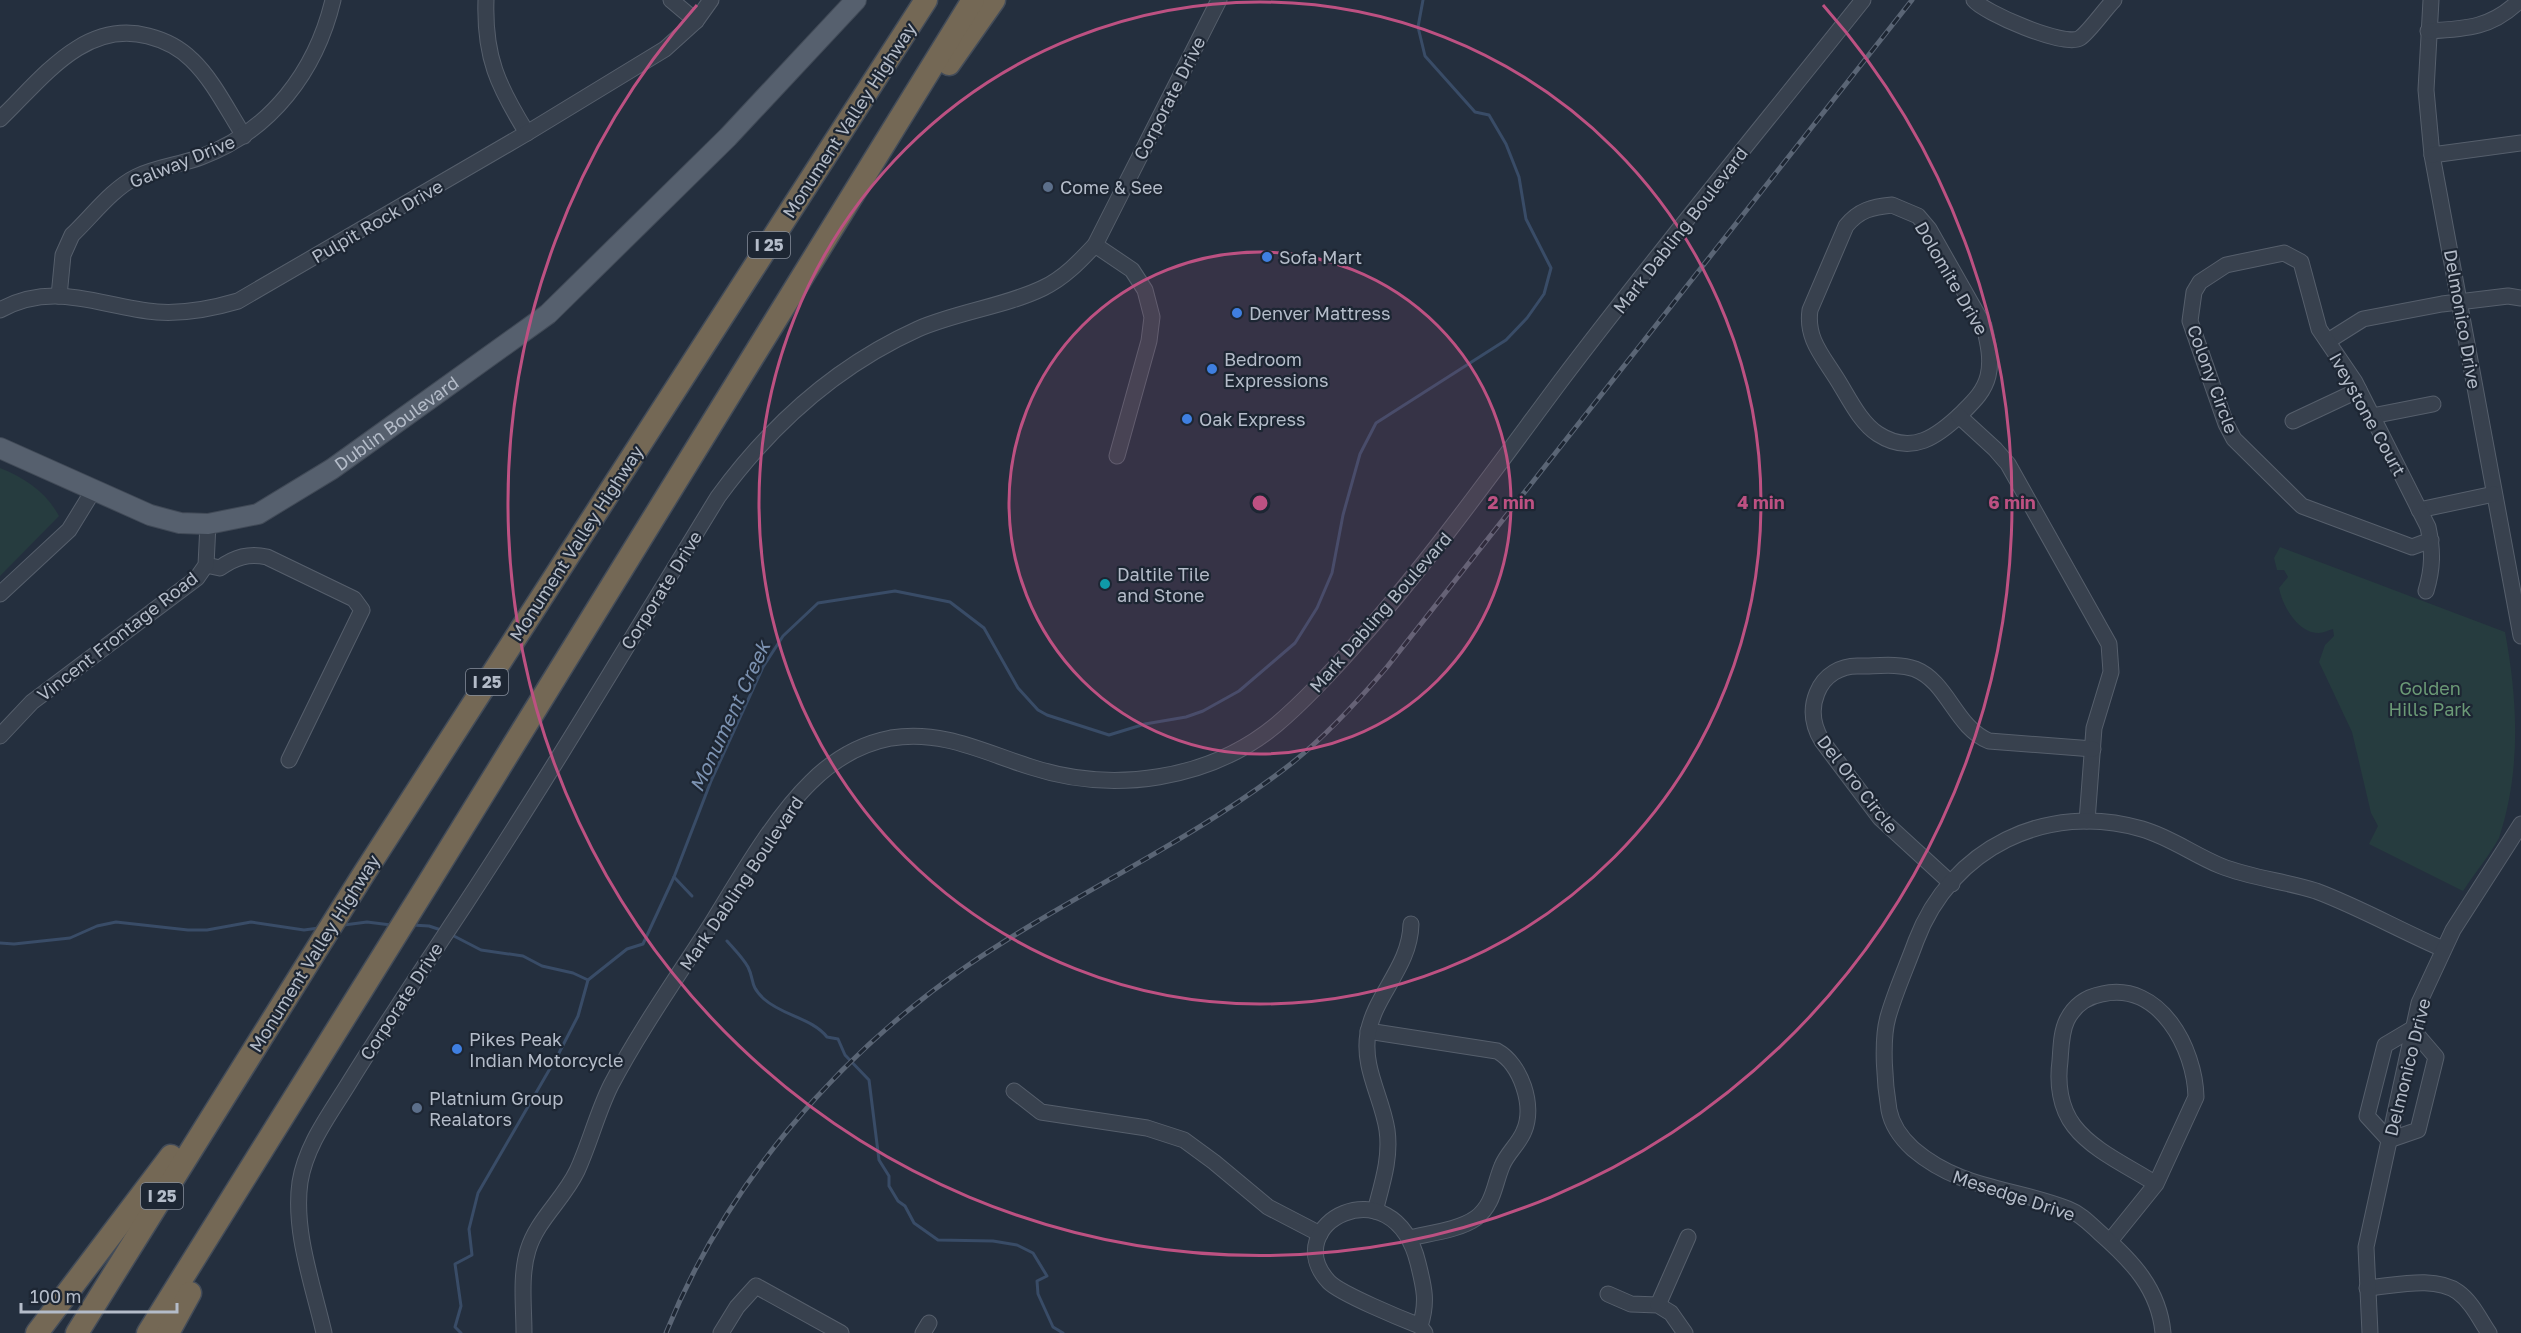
<svg xmlns="http://www.w3.org/2000/svg" width="2521" height="1333" font-family="'Golos Text',sans-serif">
<style>
.green{fill:#263c3f}
.lines{fill:none;stroke-linecap:round;stroke-linejoin:round}
.stream{stroke:#394c67;stroke-width:3}
.minor-casing{stroke:#565f6c;stroke-width:17}
.major-casing{stroke:#414a57;stroke-width:22}
.highway-casing{stroke:#434c59;stroke-width:25}
.minor{stroke:#38414e;stroke-width:15}
.major{stroke:#56606e;stroke-width:20}
.highway{stroke:#746855;stroke-width:22}
.rail-casing{stroke:#5a6575;stroke-width:5}
.rail{stroke:#1d2633;stroke-width:3;stroke-dasharray:9;stroke-linecap:butt}
.ring{fill:none;stroke:#bd5182;stroke-width:3}
.service-dot{fill:#5c6f8a;stroke:#1d2633;stroke-width:2}
.shop-dot{fill:#3f7fe0;stroke:#1d2633;stroke-width:2}
.culture-dot{fill:#0f9aa8;stroke:#1d2633;stroke-width:2}
.labels{text-anchor:middle;dominant-baseline:central;stroke-width:4.5;stroke-linejoin:round;paint-order:stroke}
.shield{fill:#1d2633;stroke:#878f9c;stroke-width:1.5}
.shield-label{font-size:16px;font-weight:bold;fill:#b4bcc9}
.street-label{font-size:18px;fill:#b4bcc9;stroke:#1d2633}
.poi-label{font-size:18px;fill:#b4bcc9;stroke:#1d2633;text-anchor:start}
.park-label{font-size:18px;fill:#6b9a76;stroke:#1d2633}
.water-label{font-size:20px;font-style:italic;fill:#7c92b1;stroke:#1d2633}
.centre{fill:#bd5182;stroke:#1d2633;stroke-width:3}
.ring-label{font-size:18px;text-anchor:middle;font-weight:bold;fill:#bd5182;stroke:#1d2633;stroke-width:4.5;stroke-linejoin:round;paint-order:stroke}
</style>
<rect width="100%" height="100%" fill="#242f3e"/>
<g class="green">
<path d="M0 468C25 478 46 492 59 516L0 576Z"/>
<path d="M2280 547 2505 632C2518 702 2521 771 2499 838 2489 856 2475 873 2463 891L2369 844 2378 826 2371 813 2352 732 2319 662 2325 645 2334 636 2333 629C2329 630 2323 633 2319 633 2298 634 2282 605 2279 588L2288 577 2284 570H2277L2274 558Z"/>
</g>
<g class="lines">
<g class="stream">
<path d="M674 877 692 896"/>
<path d="M344 925 367 922 391 925"/>
<path d="M412 925 429 926 441 930"/>
<path d="M452 935 481 950 523 956 542 966 573 973 588 980"/>
<path d="M727 941C734 949 743 958 748 967 755 981 749 985 764 999 783 1016 812 1018 827 1037L838 1039 845 1055 869 1080 879 1160 889 1176V1186L898 1201 905 1206 914 1223 938 1240 993 1241 1017 1245 1033 1253 1047 1276 1037 1281 1038 1294 1053 1327 1063 1333"/>
<path d="M0 943 14 944 70 938 97 926 116 922 188 930H207L251 922 304 930 319 928"/>
<path d="M461 1333 455 1327 461 1306 455 1264 472 1255 469 1229 478 1193 559 1053 578 1016 588 980 627 949 643 944 674 877 711 781 763 667 783 636 818 603 895 591 950 602 984 628 1018 688 1038 710 1047 715 1109 735 1145 724 1186 717 1203 711 1239 691 1295 643 1317 608 1332 573 1343 515 1360 454 1376 423 1506 340 1527 318 1544 294 1551 268 1526 219 1519 177 1506 144 1489 115 1475 112 1425 56 1418 27 1423 0"/>
</g>
<defs>
<g id="minor">
<path d="M486 0C484 57 498 86 527 133"/>
<path d="M671 0 696 21"/>
<path d="M1974 0C1983 12 2065 48 2080 38 2089 32 2105 9 2114 0"/>
<path d="M2431 0 2426 90 2432 155 2521 636"/>
<path d="M2428 31C2466 29 2492 28 2520 0"/>
<path d="M0 119C41 80 84 19 148 36 164 40 180 48 192 60 213 80 228 111 244 136"/>
<path d="M2432 155 2521 143"/>
<path d="M1892 205 1918 216 1929 229 1984 326C1988 343 1992 359 1988 376 1984 392 1973 402 1962 413 1938 436 1912 456 1878 434 1859 422 1847 394 1835 376 1821 354 1806 337 1810 310L1846 226C1859 210 1872 207 1892 205Z"/>
<path d="M1095 245 1132 270 1145 290 1152 317 1149 341 1117 456"/>
<path d="M59 296 63 255 72 235C92 216 112 189 136 177 156 167 180 165 201 157 271 131 316 71 333 0"/>
<path d="M0 310C55 280 100 307 157 312 185 314 211 309 238 301L527 133 665 49 696 21 711 0"/>
<path d="M2328 341 2363 319 2442 304 2508 296 2521 298"/>
<path d="M1959 416 1995 449 2008 464 2109 644 2111 672 2094 728 2087 821"/>
<path d="M2372 416 2433 404"/>
<path d="M2293 421 2359 390"/>
<path d="M2419 510 2494 494"/>
<path d="M206 565 220 568C235 557 249 553 267 557L354 599 362 610 289 760"/>
<path d="M2426 591C2433 568 2433 550 2428 527L2355 382 2319 329 2301 262 2284 253 2226 265 2200 282 2194 292 2190 321 2226 424 2234 439 2302 506 2412 547 2431 540"/>
<path d="M0 594 69 530 93 491"/>
<path d="M0 736 32 702 197 578 206 565 208 524"/>
<path d="M1952 884 1880 818 1822 741C1813 726 1810 710 1817 693 1824 675 1841 665 1860 666 1877 666 1898 663 1915 669 1948 682 1955 727 1989 741L2093 749"/>
<path d="M2412 1029 2436 1057 2418 1130 2389 1140 2367 1116 2385 1045Z"/>
<path d="M1368 1031 1497 1051C1521 1064 1535 1106 1524 1131 1519 1144 1507 1153 1502 1166 1494 1185 1494 1204 1476 1218 1459 1230 1431 1233 1410 1238"/>
<path d="M1014 1091 1041 1112 1147 1128 1184 1140 1214 1162 1268 1207 1320 1234"/>
<path d="M1375 1211C1382 1184 1391 1158 1387 1130 1382 1097 1362 1068 1368 1033 1375 994 1410 967 1411 924"/>
<path d="M2110 1241 2156 1184 2196 1097C2195 1049 2160 981 2102 994 2086 997 2074 1006 2067 1020 2061 1032 2061 1048 2060 1061 2057 1083 2060 1108 2074 1126 2093 1151 2130 1167 2156 1184"/>
<path d="M2367 1288C2394 1286 2435 1275 2458 1292 2472 1302 2480 1320 2489 1333"/>
<path d="M1608 1294 1631 1304 1658 1305 1671 1313 1685 1333"/>
<path d="M1658 1305 1688 1237"/>
<path d="M1420 1326C1428 1302 1424 1287 1418 1263 1393 1162 1276 1225 1329 1282 1341 1294 1402 1319 1420 1326L1425 1333"/>
<path d="M324 1333C313 1285 293 1231 300 1182 306 1145 330 1114 349 1083 386 1023 425 965 464 906 552 772 634 634 718 497 770 426 836 366 918 329 957 312 1006 306 1043 288 1064 278 1080 261 1095 245L1219 0"/>
<path d="M524 1333C524 1307 520 1276 528 1250 537 1220 563 1200 577 1171 590 1143 597 1113 611 1085 640 1030 676 979 710 926 738 881 773 819 811 782 833 760 860 744 891 738 944 730 983 752 1031 767 1113 794 1209 780 1276 725 1308 698 1336 667 1363 636 1434 555 1496 468 1560 382 1658 252 1762 127 1863 0"/>
<path d="M721 1333 737 1307 756 1286 841 1333"/>
<path d="M923 1333 929 1323"/>
<path d="M2163 1333C2159 1289 2132 1261 2100 1233 2090 1224 2081 1214 2068 1209 2012 1187 1961 1190 1913 1149 1901 1138 1892 1126 1889 1110 1885 1086 1881 1041 1888 1017 1895 992 1907 966 1916 941 1951 848 2047 801 2142 829 2170 837 2194 855 2221 866 2251 878 2285 881 2316 891 2359 907 2401 931 2443 949"/>
<path d="M2370 1333 2366 1247 2419 1003 2453 930 2521 824"/>
</g>
<g id="major">
<path id="s1" d="M0 448 150 515 180 523 208 524 258 514 332 469 548 314 728 137 856 0"/>
</g>
<g id="highway">
<path d="M949 64 994 0"/>
<path d="M37 1333 171 1156"/>
<path d="M77 1333 363 875 926 0"/>
<path d="M148 1333 429 882 973 0"/>
<path d="M168 1333 190 1293"/>
</g>
</defs>
<use href="#minor" class="minor-casing"/>
<use href="#major" class="major-casing"/>
<use href="#highway" class="highway-casing"/>
<use href="#minor" class="minor"/>
<use href="#major" class="major"/>
<use href="#highway" class="highway"/>
<defs>
<path id="rail" d="M666 1333C725 1186 835 1058 964 968 1070 895 1190 843 1292 763 1327 735 1358 701 1387 667L1912 0"/>
</defs>
<use href="#rail" class="rail-casing"/>
<use href="#rail" class="rail"/>
</g>
<circle cx="1260" cy="503" r="251" fill="#bd5182" fill-opacity=".12"/>
<g class="ring">
<circle cx="1260" cy="503" r="251"/>
<circle cx="1260" cy="503" r="501"/>
<path d="M1823 5A752 752 0 1 1 697 5"/>
</g>
<g class="service-dot">
<circle cx="1048" cy="187" r="6"/>
<circle cx="417" cy="1108" r="6"/>
</g>
<g class="shop-dot">
<circle cx="1267" cy="257" r="6"/>
<circle cx="1237" cy="313" r="6"/>
<circle cx="1212" cy="369" r="6"/>
<circle cx="1187" cy="419" r="6"/>
<circle cx="457" cy="1049" r="6"/>
</g>
<circle class="culture-dot" cx="1105" cy="584" r="6"/>
<g class="labels">
<g class="shield">
<rect x="748" y="232" width="42" height="26" rx="4.5"/>
<rect x="466" y="669" width="42" height="26" rx="4.5"/>
<rect x="141" y="1183" width="42" height="26" rx="4.5"/>
</g>
<g class="shield-label">
<text x="769" y="245">I 25</text>
<text x="487" y="682">I 25</text>
<text x="162" y="1196">I 25</text>
</g>
<g class="street-label">
<text transform="translate(1169 98) rotate(-63)">Corporate Drive</text>
<text transform="translate(849 120) rotate(-57)">Monument Valley Highway</text>
<text transform="translate(182 161) rotate(-22)">Galway Drive</text>
<text transform="translate(377 221) rotate(-30)">Pulpit Rock Drive</text>
<text transform="translate(1680 230) rotate(-52)">Mark Dabling Boulevard</text>
<text transform="translate(1952 278) rotate(60)">Dolomite Drive</text>
<text transform="translate(2463 319) rotate(80)">Delmonico Drive</text>
<text transform="translate(2213 379) rotate(70)">Colony Circle</text>
<text transform="translate(2368 414) rotate(61)">Iveystone Court</text>
<text stroke="none"><textPath href="#s1" startOffset="440">Dublin Boulevard</textPath></text>
<text transform="translate(576 543) rotate(-57)">Monument Valley Highway</text>
<text transform="translate(661 590) rotate(-58)">Corporate Drive</text>
<text transform="translate(1380 612) rotate(-49)">Mark Dabling Boulevard</text>
<text transform="translate(117 636) rotate(-38)">Vincent Frontage Road</text>
<text transform="translate(1858 784) rotate(52)">Del Oro Circle</text>
<text transform="translate(741 883) rotate(-56)">Mark Dabling Boulevard</text>
<text transform="translate(314 953) rotate(-58)">Monument Valley Highway</text>
<text transform="translate(401 1001) rotate(-57)">Corporate Drive</text>
<text transform="translate(2407 1067) rotate(-76)">Delmonico Drive</text>
<text transform="translate(2014 1195) rotate(18)">Mesedge Drive</text>
</g>
<g class="poi-label">
<text x="1060" y="187">Come &amp; See</text>
<text x="1279" y="257">Sofa Mart</text>
<text x="1249" y="313">Denver Mattress</text>
<text x="1224" y="359">Bedroom<tspan x="1224" dy="21">Expressions</tspan></text>
<text x="1199" y="419">Oak Express</text>
<text x="1117" y="574">Daltile Tile<tspan x="1117" dy="21">and Stone</tspan></text>
<text x="469" y="1039">Pikes Peak<tspan x="469" dy="21">Indian Motorcycle</tspan></text>
<text x="429" y="1098">Platnium Group<tspan x="429" dy="21">Realators</tspan></text>
</g>
<g class="park-label">
<text x="2430" y="688">Golden<tspan x="2430" dy="21">Hills Park</tspan></text>
</g>
<g class="water-label">
<text transform="translate(729 716) rotate(-65)">Monument Creek</text>
</g>
</g>
<circle cx="1260" cy="503" r="9" class="centre"/>
<g class="ring-label">
<text x="1511" y="509">2 min</text>
<text x="1761" y="509">4 min</text>
<text x="2012" y="509">6 min</text>
</g>
<path d="M21 1303v9h156v-9" fill="none" stroke="#b4bcc9" stroke-width="3"/>
<text x="30" y="1303" font-size="18" fill="#b4bcc9" stroke="#1d2633" stroke-width="4.5" paint-order="stroke">100 m</text>
</svg>
